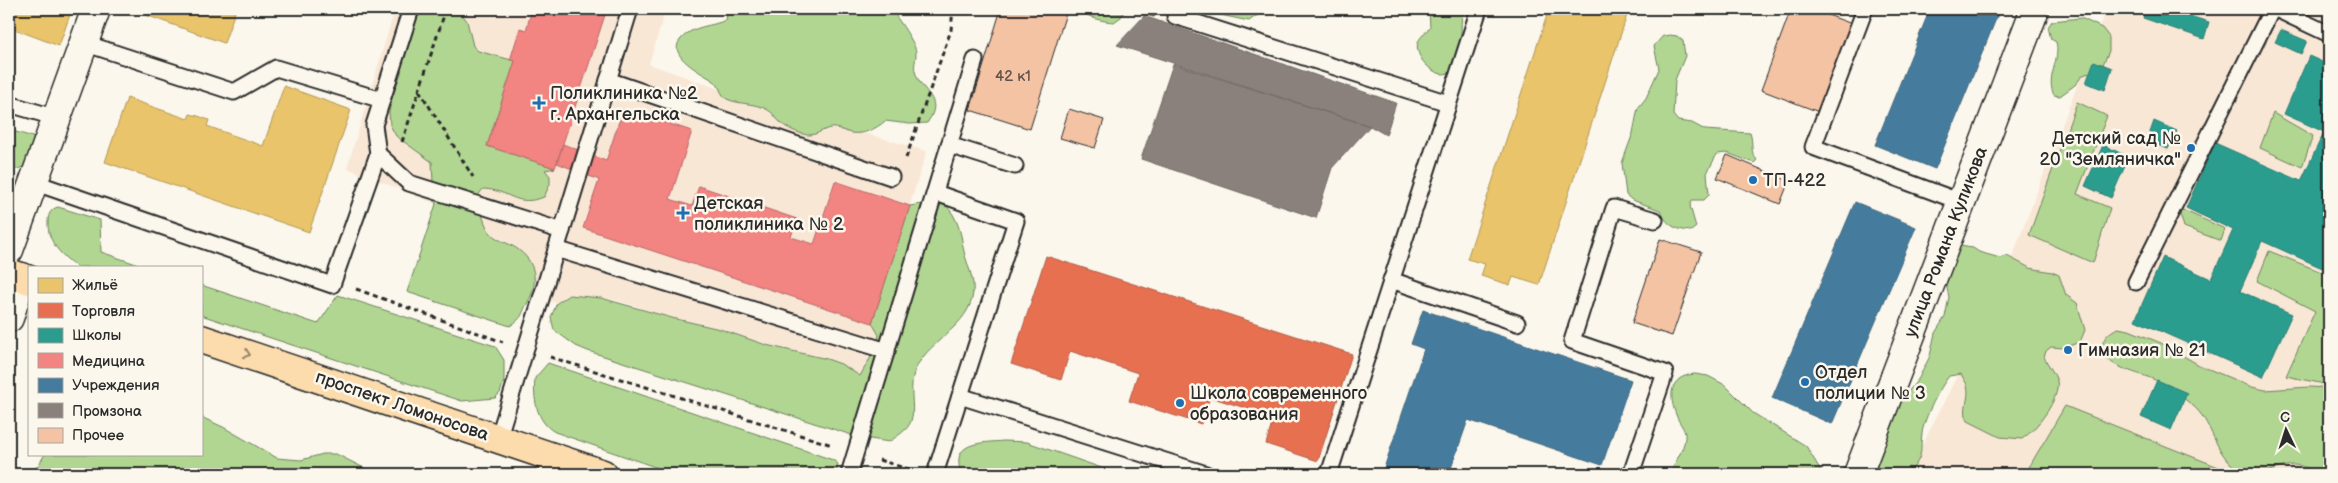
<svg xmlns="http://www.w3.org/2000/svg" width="2338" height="483" font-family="'Balsamiq Sans',sans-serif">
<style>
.built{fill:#f9e7d6}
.green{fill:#b1d692;stroke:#6e805e}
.homes{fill:#e9c46a;stroke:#b09657}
.shops{fill:#e76f51;stroke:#af5b46}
.schools{fill:#2a9d8f;stroke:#2a7b71}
.health{fill:#f28482;stroke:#b66968}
.public{fill:#457b9d;stroke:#3d637b}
.industry{fill:#8a817c;stroke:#6e6764}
.building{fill:#f4c3a4;stroke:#2b2b2b}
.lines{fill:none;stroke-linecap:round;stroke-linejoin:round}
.service-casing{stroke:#2b2b2b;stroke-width:19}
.minor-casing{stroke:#2b2b2b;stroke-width:31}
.primary-casing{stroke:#2b2b2b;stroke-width:31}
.path{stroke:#2b2b2b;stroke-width:3;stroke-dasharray:5 4;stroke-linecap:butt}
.service{stroke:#fbf7ec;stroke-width:15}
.minor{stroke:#fbf7ec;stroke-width:28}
.primary{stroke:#fcdcac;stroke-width:28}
.oneway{stroke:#94846c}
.poi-dot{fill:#1f6fb2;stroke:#fbf7ec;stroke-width:2}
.labels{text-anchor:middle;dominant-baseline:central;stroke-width:5;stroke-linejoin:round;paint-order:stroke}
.number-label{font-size:15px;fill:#5d5149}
.poi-label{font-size:18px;fill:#2b2b2b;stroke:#fbf7ec;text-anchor:start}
.street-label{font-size:18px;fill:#2b2b2b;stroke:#fbf7ec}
</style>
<rect width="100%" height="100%" fill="#fbf7ec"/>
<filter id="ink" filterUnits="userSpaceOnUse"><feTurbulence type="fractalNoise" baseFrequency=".02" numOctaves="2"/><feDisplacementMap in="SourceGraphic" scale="10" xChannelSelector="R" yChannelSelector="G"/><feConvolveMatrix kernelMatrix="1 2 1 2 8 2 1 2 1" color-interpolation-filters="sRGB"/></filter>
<g filter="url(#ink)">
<g class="built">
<path d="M395 9H666L649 64 719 89 729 100 762 107 776 115 792 130 808 135 817 134 834 127 851 133 860 132 927 151 872 323 879 335 876 348 860 376 841 364 827 359 766 345 720 329 672 318 615 300 570 295 557 303 531 297 534 290 535 276 532 267 515 247 436 204 347 168Z"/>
<path d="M2106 9H2329V474H1908L2001 287Z"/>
</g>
<g class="green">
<path d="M402 9H458L467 21 473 46 478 51 515 61 487 146 555 168 545 170 550 176V184L544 197C515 208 511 190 483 189L479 194C479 205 483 222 489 231 495 240 507 242 516 248 536 261 539 282 528 302 520 315 525 316 510 326L407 292 436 204 429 188 433 182 432 162 396 136 390 125 389 112 392 98 401 73 406 20Z"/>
<path d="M728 9H890C894 12 914 42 915 48 918 56 913 64 915 71 920 93 946 97 927 123L910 124 885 121C876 129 863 135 851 133 846 132 841 129 836 128 826 126 818 136 807 135 798 133 787 129 780 122 773 116 775 113 764 108 753 103 737 104 727 99 720 95 720 85 714 81 704 74 665 56 681 39 693 25 711 27 726 20Z"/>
<path d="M1081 9H1125L1121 17 1114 22C1102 21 1089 19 1081 9Z"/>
<path d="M1203 9H1261L1259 14 1249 21 1211 13Z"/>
<path d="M1429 9H1463C1459 27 1464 50 1454 67 1444 87 1412 59 1418 42 1420 37 1427 31 1430 27Z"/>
<path d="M2081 18 2102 28 2109 37V51L2101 69 2083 75 2075 85 2060 96 2054 95C2045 78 2061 60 2056 42L2051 39 2048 27 2052 21Z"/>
<path d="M1670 35 1677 36 1683 41 1685 56 1675 80 1673 115 1678 121 1692 123 1705 130 1750 133C1754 144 1749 151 1757 160L1754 163 1727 153 1717 154 1707 173 1709 195 1704 200H1692L1690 206 1696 227 1691 231C1676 230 1666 225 1660 210L1632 200 1626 195 1622 163 1633 133 1638 108 1646 98 1659 69 1654 46 1663 36Z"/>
<path d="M2077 102 2107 116 2077 194 2110 208 2093 263 2029 235Z"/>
<path d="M2273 113 2313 136 2302 167 2260 148Z"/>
<path d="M9 130 33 137 34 146 25 166 18 169H9Z"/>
<path d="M940 201C955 210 961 230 963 247 965 259 971 271 973 283 977 324 931 337 916 368 907 386 916 406 911 421 908 430 897 436 889 442L858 437 588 351 576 346 554 330 551 317 557 303 569 295 601 298 672 318 720 329 766 345 827 359 841 364 860 376 876 348 879 335 872 323 910 206Z"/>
<path d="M58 207 100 220 101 252 145 267H77C62 256 47 242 48 222 48 214 51 209 58 207Z"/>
<path d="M2178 208 2225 229 2221 241 2184 227Z"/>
<path d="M1959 246 1973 248 1979 252 2000 258 2007 256 2030 268 2052 272 2059 275 2066 295 2077 303 2085 330 2080 342 2063 348 2051 347 2046 351 2044 357C2048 365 2054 372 2057 381 2061 398 2036 430 2022 439L2000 437 1968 421C1961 409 1971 398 1967 385 1966 382 1963 378 1961 374L1949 376C1939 389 1927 413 1923 428 1918 451 1927 453 1908 474H1879L1876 468 1878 456 1898 405 1919 378 1930 356 1935 333 1945 317 1949 297 1945 280Z"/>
<path d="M2269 251 2329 275V385L2286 376 2315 311 2257 281Z"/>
<path d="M201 285 318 324 338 295 495 346 504 360V381L500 393 495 398 462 401 201 315Z"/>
<path d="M2118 328 2129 330 2161 343 2199 365 2252 387 2265 390 2309 387 2329 388V474C2316 474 2306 465 2293 465 2274 467 2258 480 2238 469 2214 455 2213 421 2192 405 2181 396 2170 387 2157 381 2144 374 2114 369 2106 357 2097 344 2106 333 2118 328Z"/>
<path d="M548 363 833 460 838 464 836 474H675L555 432C536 422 533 397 535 378Z"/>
<path d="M1695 374 1708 376 1725 385 1753 413 1806 446 1823 474H1670C1674 463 1684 450 1685 438 1686 429 1680 425 1677 417 1668 396 1669 376 1695 374Z"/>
<path d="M2065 406 2236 474H2025Z"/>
<path d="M201 417 223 427 277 458 301 460 323 454H336L376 474H27L38 466 45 454H201Z"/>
<path d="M1004 441 1027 442 1119 474 961 473C950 441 982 443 1004 441Z"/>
</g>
<g class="homes">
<path d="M9 9H72L59 46 9 27Z"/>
<path d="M129 9H236L224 43Z"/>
<path d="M1549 9H1629L1539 285 1513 277 1510 285 1481 276 1485 264 1467 259Z"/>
<path d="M284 86 351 110 309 232 105 162 127 98 188 119 190 114 198 116 209 120 207 126 263 146Z"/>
</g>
<path class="shops" d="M1046 256 1352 354 1318 461 1266 444 1274 417 1210 397 1201 424 1129 401 1138 373 1070 351 1061 380 1011 364Z"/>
<g class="schools">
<path d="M2146 9H2167L2209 22 2204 39 2143 18Z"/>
<path d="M2281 30 2307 41 2301 54 2275 42Z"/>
<path d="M2309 56 2329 65V271L2262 241 2240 291 2292 314 2263 377 2135 320 2163 257 2211 279 2233 230 2186 208 2215 143 2301 181 2324 132 2284 114Z"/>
<path d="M2094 61 2112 68 2105 90 2086 83Z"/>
<path d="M2154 121 2177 131 2168 149 2147 141Z"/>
<path d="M2103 145 2129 157 2111 198 2085 186Z"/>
<path d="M2157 380 2187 393 2171 430 2141 417Z"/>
</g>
<g class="health">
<path d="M532 9H607L555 168 487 146 515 61 510 60 520 28 526 30Z"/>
<path d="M623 109 692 131 670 199 692 206 699 186 797 219 791 237 814 244 835 181 910 206 872 323 583 228 599 180 557 163 563 144 606 161Z"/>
</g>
<g class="public">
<path d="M1930 9H2000L1935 169 1875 145Z"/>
<path d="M1855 202 1916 227 1832 424 1772 398Z"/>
<path d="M1423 310 1631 380 1602 465 1468 420 1449 474H1382L1424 349 1411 344Z"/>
</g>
<g class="industry">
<path d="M1144 16 1396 103 1386 135 1370 126 1117 45Z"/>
<path d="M1173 64 1370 126 1332 168 1316 218 1141 159Z"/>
</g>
<g class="building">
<path d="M1001 9 1067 10 1030 129 970 110Z"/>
<path d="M1132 9H1157L1154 17 1132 10Z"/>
<path d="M1791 9H1812L1852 24 1819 112 1761 90Z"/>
<path d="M1069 109 1104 120 1095 148 1060 138Z"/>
<path d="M1727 155 1789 181 1780 204 1717 178Z"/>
<path d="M1660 239 1701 252 1672 336 1632 323Z"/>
</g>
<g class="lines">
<defs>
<g id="service">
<path d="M411 9 374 125 378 154 409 183 562 231"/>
<path d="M1865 9 1813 147 1961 202"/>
<path d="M2276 9 2329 34"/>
<path d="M1175 16 1448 103"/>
<path d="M84 43 234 92 276 68 382 100"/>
<path d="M608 80 891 177"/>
<path d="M9 104 57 118"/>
<path d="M949 145 1015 166"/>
<path d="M33 182 332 285 378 154"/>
<path d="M556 249 887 351"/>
<path d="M1391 280 1517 323"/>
<path d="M2136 282 2272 9"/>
<path d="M960 396 1206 474"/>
<path d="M498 439 630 9"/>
<path d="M546 474 551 457"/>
<path d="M849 474 975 60"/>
<path d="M935 474 1016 221 936 193"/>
<path d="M1329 474 1479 9"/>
<path d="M1631 474 1665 373 1572 341 1614 208 1655 220"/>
</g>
<g id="minor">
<path d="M9 250 96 9"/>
<path d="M9 318 22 277"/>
<path d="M1858 474 2035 9"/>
</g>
<g id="primary">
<path d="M9 273 29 280"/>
<path d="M201 339 603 474"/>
</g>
</defs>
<use href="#service" class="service-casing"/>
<use href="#minor" class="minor-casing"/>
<use href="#primary" class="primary-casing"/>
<g class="path">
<path d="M419 90 473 177"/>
<path d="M402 142 446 9"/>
<path d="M906 158 951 30 953 9"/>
<path d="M356 289 503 342"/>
<path d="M550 357 832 445"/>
<path d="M879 460 911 470"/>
</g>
<use href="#service" class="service"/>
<use href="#minor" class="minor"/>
<use href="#primary" class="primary"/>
</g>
<defs><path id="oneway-chevron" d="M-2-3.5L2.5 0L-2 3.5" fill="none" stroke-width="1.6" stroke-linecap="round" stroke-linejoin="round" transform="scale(1.25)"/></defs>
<use class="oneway" href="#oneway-chevron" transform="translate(247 354) rotate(19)"/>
</g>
<g class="poi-dot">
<path d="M536.5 95.5h5v5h5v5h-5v5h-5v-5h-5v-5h5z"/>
<circle cx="2191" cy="148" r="5"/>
<circle cx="1753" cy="180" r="5"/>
<path d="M680.5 205.5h5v5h5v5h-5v5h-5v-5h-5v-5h5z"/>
<circle cx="2068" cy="350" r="5"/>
<circle cx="1805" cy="382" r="5"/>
<circle cx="1180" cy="403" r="5"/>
</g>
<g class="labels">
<g class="number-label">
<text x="1013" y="76">42 к1</text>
</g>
<g class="poi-label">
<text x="550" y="93">Поликлиника №2<tspan x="550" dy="21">г. Архангельска</tspan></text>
<text x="2181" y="138" text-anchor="end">Детский сад №<tspan x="2181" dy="21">20 "Земляничка"</tspan></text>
<text x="1763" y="180">ТП-422</text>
<text x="694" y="203">Детская<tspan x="694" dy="21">поликлиника № 2</tspan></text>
<text x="2078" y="350">Гимназия № 21</text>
<text x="1815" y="372">Отдел<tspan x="1815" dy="21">полиции № 3</tspan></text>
<text x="1190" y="393">Школа современного<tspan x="1190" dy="21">образования</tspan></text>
</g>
<g class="street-label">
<text transform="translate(1946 242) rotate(-69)">улица Романа Куликова</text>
<text transform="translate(402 406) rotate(19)">проспект Ломоносова</text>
</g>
</g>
<rect width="2338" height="483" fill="none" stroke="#fbf7ec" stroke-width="30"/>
<rect x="15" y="15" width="2308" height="453" fill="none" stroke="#2b2b2b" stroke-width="2" filter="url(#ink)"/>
<rect x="28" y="266" width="175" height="190" fill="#fbf7ec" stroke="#a8a59f"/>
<rect x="38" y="278" width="25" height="15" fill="#e9c46a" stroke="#a8a59f"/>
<text x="72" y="290" font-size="15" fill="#2b2b2b">Жильё</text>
<rect x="38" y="303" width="25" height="15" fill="#e76f51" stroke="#a8a59f"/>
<text x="72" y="316" font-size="15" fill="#2b2b2b">Торговля</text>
<rect x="38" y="328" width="25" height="15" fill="#2a9d8f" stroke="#a8a59f"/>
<text x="72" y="340" font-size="15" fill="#2b2b2b">Школы</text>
<rect x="38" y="353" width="25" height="15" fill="#f28482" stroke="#a8a59f"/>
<text x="72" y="366" font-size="15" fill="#2b2b2b">Медицина</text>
<rect x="38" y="378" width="25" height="15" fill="#457b9d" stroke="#a8a59f"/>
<text x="72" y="390" font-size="15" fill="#2b2b2b">Учреждения</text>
<rect x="38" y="403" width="25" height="15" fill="#8a817c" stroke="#a8a59f"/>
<text x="72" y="416" font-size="15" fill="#2b2b2b">Промзона</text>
<rect x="38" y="428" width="25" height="15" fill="#f4c3a4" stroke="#a8a59f"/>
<text x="72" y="440" font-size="15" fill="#2b2b2b">Прочее</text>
<g transform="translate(2286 430) rotate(356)" stroke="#fbf7ec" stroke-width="4" paint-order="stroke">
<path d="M0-4L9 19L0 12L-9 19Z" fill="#2b2b2b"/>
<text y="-8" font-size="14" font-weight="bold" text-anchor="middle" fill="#2b2b2b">С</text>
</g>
</svg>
